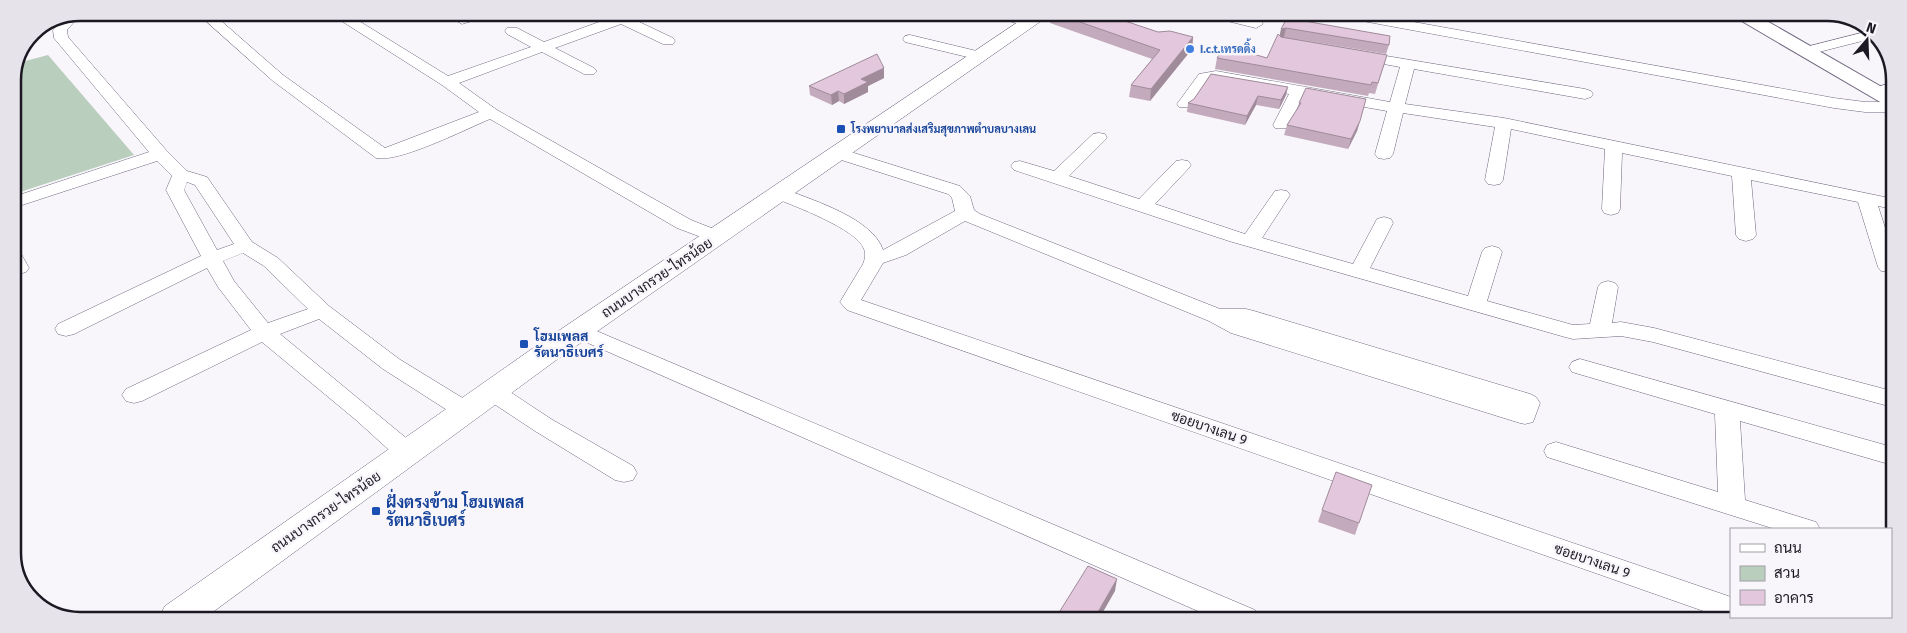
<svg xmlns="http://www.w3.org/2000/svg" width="1907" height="633" font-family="'Fira Sans',Sarabun,sans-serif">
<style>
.green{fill:#bacebd}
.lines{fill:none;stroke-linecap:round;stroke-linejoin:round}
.minor-casing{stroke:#6e667e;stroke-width:1}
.tertiary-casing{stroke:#6e667e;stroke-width:2}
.secondary-casing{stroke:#6e667e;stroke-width:1}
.minor{fill:#fff;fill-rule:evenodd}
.tertiary{fill:#fff;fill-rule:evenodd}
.secondary{fill:#fff;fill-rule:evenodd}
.wall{fill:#c3abbd}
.shaded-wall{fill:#9f8b9a}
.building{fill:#e3c7dc;stroke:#9f8b9a}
.shop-dot{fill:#3f7fe0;stroke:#f8f6fb;stroke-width:2}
.transit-dot{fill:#1a4fb4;stroke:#f8f6fb;stroke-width:2}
.labels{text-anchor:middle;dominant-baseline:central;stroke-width:5;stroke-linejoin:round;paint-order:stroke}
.far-shop-label{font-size:11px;font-weight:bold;fill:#366cbe;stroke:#f8f6fb;text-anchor:start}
.far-transit-label{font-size:11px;font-weight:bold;fill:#164399;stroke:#f8f6fb;text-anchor:start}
.street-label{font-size:14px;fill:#1d1923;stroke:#f8f6fb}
.transit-label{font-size:14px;font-weight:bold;fill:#164399;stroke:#f8f6fb;text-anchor:start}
.near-transit-label{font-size:16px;font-weight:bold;fill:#164399;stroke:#f8f6fb;text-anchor:start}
.rim{fill:none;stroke:#1d1923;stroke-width:2.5}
</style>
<rect width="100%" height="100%" fill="#f8f6fb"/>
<path class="green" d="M48 55 134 155 20 192 13 181V76L18 63Z"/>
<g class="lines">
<defs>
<g id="minor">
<path d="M79 13 80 15 67 30 68 37 166 150 187 171 207 177 252 242 278 258 329 306 399 359 474 405 478 411 474 417 466 419 458 417 383 369 319 319 280 334 417 447 420 453 417 459 408 462 399 459 356 420 262 342 142 401 134 403 126 401 122 395 126 389 251 330 218 287 207 268 74 334 66 336 58 334 55 329 58 324 201 256 166 190 172 176 157 161 13 208V197L149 152 54 38 53 30 61 21ZM187 182 195 185 234 244 217 250 184 190ZM243 253 264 266 308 309 268 323 234 281 223 261Z"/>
<path d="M197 13H212L283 75 385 148 479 112 442 85 329 13H346L448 76 531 47 507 34 505 31 507 28H517L544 42 610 18 608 14H641L639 17 633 19 673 38 675 41 673 44H663L621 24 555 48 594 68 597 71 594 74H584L542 52 459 83 497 110 691 220 724 233 727 237 724 241 717 243 677 228 490 119C466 129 399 163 376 158L273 81Z"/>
<path d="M469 13H490L488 16 462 24 455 20 457 17Z"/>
<path d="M995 14C1008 14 1026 13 1035 23L1028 27 997 17Z"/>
<path d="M1213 15H1236L1261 21 1263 24 1256 28 1215 18Z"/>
<path d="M1345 15H1375L1834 98 1865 102H1894V112H1865L1834 108 1352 19Z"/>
<path d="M1869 31 1878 37 1807 55 1802 54 1800 51 1802 48Z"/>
<path d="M910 35 985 53 987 56 985 59 980 60 905 42 903 39 905 36Z"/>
<path d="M1356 51 1585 89 1591 91 1593 94 1591 97 1585 99 1414 69 1405 104 1504 118 1894 199 1893 209 1878 206 1893 252V272L1881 271 1878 267 1858 202 1751 180 1756 235 1753 239 1746 241 1739 239 1736 235 1732 176 1622 153 1620 209 1618 213 1611 215 1604 213 1602 209 1605 149 1511 129 1503 180 1500 184 1494 185 1488 184 1485 180 1495 127 1403 113 1393 154 1390 158 1384 159 1378 158 1375 154 1387 111 1303 96 1289 125 1287 128H1275L1273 125 1289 94 1216 81H1209L1191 107H1179L1177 104 1199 74 1216 71 1390 102 1400 67 1351 58 1349 55 1351 52Z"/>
<path d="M1894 82V92L1877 97 1871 95 1869 92 1871 89Z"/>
<path d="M1099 133 1105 134 1107 138 1069 176 1139 199 1176 161 1182 160 1188 161 1191 165 1188 169 1155 204 1245 234 1275 191 1281 190 1287 191 1290 195 1262 238 1353 264 1377 219 1384 217 1391 219 1393 223 1370 268 1468 296 1482 252 1485 248 1492 246 1499 248 1502 252 1487 301 1573 325 1590 324 1598 287 1601 283 1608 281 1615 283 1618 287 1612 323 1621 322 1654 328 1892 391V407L1653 342 1621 336 1573 339 1565 337 1229 241 1014 170 1011 166 1014 162 1020 161 1054 171 1093 134Z"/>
<path d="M838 148 960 186 970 196 974 210 980 214 1220 309H1246L1254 311 1530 394 1536 397 1540 403 1533 422 1525 424 1520 423 1231 333 1209 321 965 221 906 255 883 263 861 300 1731 597V617H1777L1778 620H1740L1739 618 1729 620 847 310 840 302 863 264C865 259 866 254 864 249 857 229 794 206 775 198L772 194 775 190 781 189 787 190C815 201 873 219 883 250L955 211 952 198 948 194 832 157 829 153 832 149Z"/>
<path d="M13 250 20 252 29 268 26 272 19 274 13 272Z"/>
<path d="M580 324 1255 610 1259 619H1216L572 336 569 331 572 326Z"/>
<path d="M1580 359 1892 447V465L1740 421 1745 500 1816 522 1820 529H1775L1547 457 1544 451 1547 445 1556 442 1718 492 1715 414 1572 372 1569 367 1572 362Z"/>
<path d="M493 384 501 386 551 419 633 466 637 473 633 480 624 482 615 480 535 431 485 398 481 392 485 386Z"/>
</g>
<path id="tertiary" d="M1738 16H1758L1894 94V108L1887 106 1740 20Z"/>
<path id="secondary" d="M1030 14H1051L559 358 206 617H159L165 606 539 344Z"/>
</defs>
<use href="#minor" class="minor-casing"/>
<use href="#tertiary" class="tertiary-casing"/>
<use href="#secondary" class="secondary-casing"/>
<use href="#minor" class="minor"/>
<use href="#tertiary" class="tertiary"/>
<use href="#secondary" class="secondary"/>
</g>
<g class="wall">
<path d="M1051 14 1107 15 1158 32 1193 37 1192 49 1150 101 1129 97 1131 85 1152 59 1050 23Z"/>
<path d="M1287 18 1389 45 1386 54 1284 37 1387 55 1375 94 1369 93 1368 96 1215 69 1217 58H1267L1280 36Z"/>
<path d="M1211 74 1286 95 1279 109 1256 105 1245 125 1187 112 1188 103 1194 99Z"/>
<path d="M884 78 868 86V92L844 104 839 101 832 105 810 95 809 86Z"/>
<path d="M1366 99 1357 131 1348 149 1284 135 1287 125 1298 108 1299 103Z"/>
<path d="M1322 510 1359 523 1355 535 1318 522Z"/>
</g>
<g class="shaded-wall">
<path d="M1286 28 1284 37 1279 38 1281 29Z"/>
<path d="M1193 37 1192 49 1150 101 1151 89Z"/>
<path d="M884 68V78L868 86V92L844 104V94L861 79Z"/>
<path d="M1288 87 1286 95 1279 109 1281 100Z"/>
<path d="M838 91 839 101 832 105 831 95Z"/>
<path d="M1258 96 1256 105 1245 125 1247 116Z"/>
<path d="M1360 121 1357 131 1348 149 1351 139Z"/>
<path d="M1117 579 1115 591 1099 619H1094Z"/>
</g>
<g class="building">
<path d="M1057 14 1107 15 1158 32 1170 31 1193 37 1151 89 1131 85 1160 50Z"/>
<path d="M1287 18 1390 36 1389 45 1286 28 1281 29Z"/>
<path d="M1278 34 1281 37 1387 55 1378 83 1372 82 1371 85 1217 58 1225 46 1267 58Z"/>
<path d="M877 54 884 68 861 79 868 82 844 94 838 91 831 95 809 86Z"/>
<path d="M1211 74 1288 87 1281 100 1258 96 1247 116 1188 103 1194 99Z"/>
<path d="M1306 88 1366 99 1360 121 1351 139 1287 125 1301 103H1299Z"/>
<path d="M1336 472 1372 485 1359 523 1322 510Z"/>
<path d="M1088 566 1117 579 1094 619H1055Z"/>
</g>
<circle class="shop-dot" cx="1190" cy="49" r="5"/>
<g class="transit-dot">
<rect x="836" y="124" width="10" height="10" rx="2.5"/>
<rect x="519" y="339" width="10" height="10" rx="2.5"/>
<rect x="371" y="506" width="10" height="10" rx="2.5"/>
</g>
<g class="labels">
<g class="far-shop-label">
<text x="1200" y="49">I.c.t.เทรดดิ้ง</text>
</g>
<g class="far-transit-label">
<text x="851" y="129">โรงพยาบาลส่งเสริมสุขภาพตำบลบางเลน</text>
</g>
<g class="street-label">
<text transform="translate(657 278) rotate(-34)">ถนนบางกรวย-ไทรน้อย</text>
<text transform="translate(1209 428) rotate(19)">ซอยบางเลน 9</text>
<text transform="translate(326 512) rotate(-35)">ถนนบางกรวย-ไทรน้อย</text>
<text transform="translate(1592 561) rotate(19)">ซอยบางเลน 9</text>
</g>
<g class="transit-label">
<text x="534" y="336">โฮมเพลส<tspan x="534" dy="16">รัตนาธิเบศร์</tspan></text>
</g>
<g class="near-transit-label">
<text x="386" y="502">ฝั่งตรงข้าม โฮมเพลส<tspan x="386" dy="18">รัตนาธิเบศร์</tspan></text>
</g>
</g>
<path d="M0 0H1907V633H0ZM80 21H1827A59 59 0 0 1 1886 80V553A59 59 0 0 1 1827 612H80A59 59 0 0 1 21 553V80A59 59 0 0 1 80 21Z" fill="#e6e4ea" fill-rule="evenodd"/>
<path class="rim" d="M80 21H1827A59 59 0 0 1 1886 80V553A59 59 0 0 1 1827 612H80A59 59 0 0 1 21 553V80A59 59 0 0 1 80 21Z"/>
<rect x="1730" y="528" width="162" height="90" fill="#f8f6fb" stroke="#a09ea5"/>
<rect x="1740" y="544" width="25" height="8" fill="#ffffff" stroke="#a09ea5"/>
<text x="1774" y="553" font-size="15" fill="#1d1923">ถนน</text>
<rect x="1740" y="566" width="25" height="15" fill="#bacebd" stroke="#a09ea5"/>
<text x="1774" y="578" font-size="15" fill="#1d1923">สวน</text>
<rect x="1740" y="590" width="25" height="15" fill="#e3c7dc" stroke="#a09ea5"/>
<text x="1774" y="603" font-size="15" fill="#1d1923">อาคาร</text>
<g transform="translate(1867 40) rotate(19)" stroke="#f8f6fb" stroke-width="4" paint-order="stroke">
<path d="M0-4L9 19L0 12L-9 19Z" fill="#1d1923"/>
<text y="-8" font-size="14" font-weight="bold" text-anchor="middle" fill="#1d1923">N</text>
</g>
</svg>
